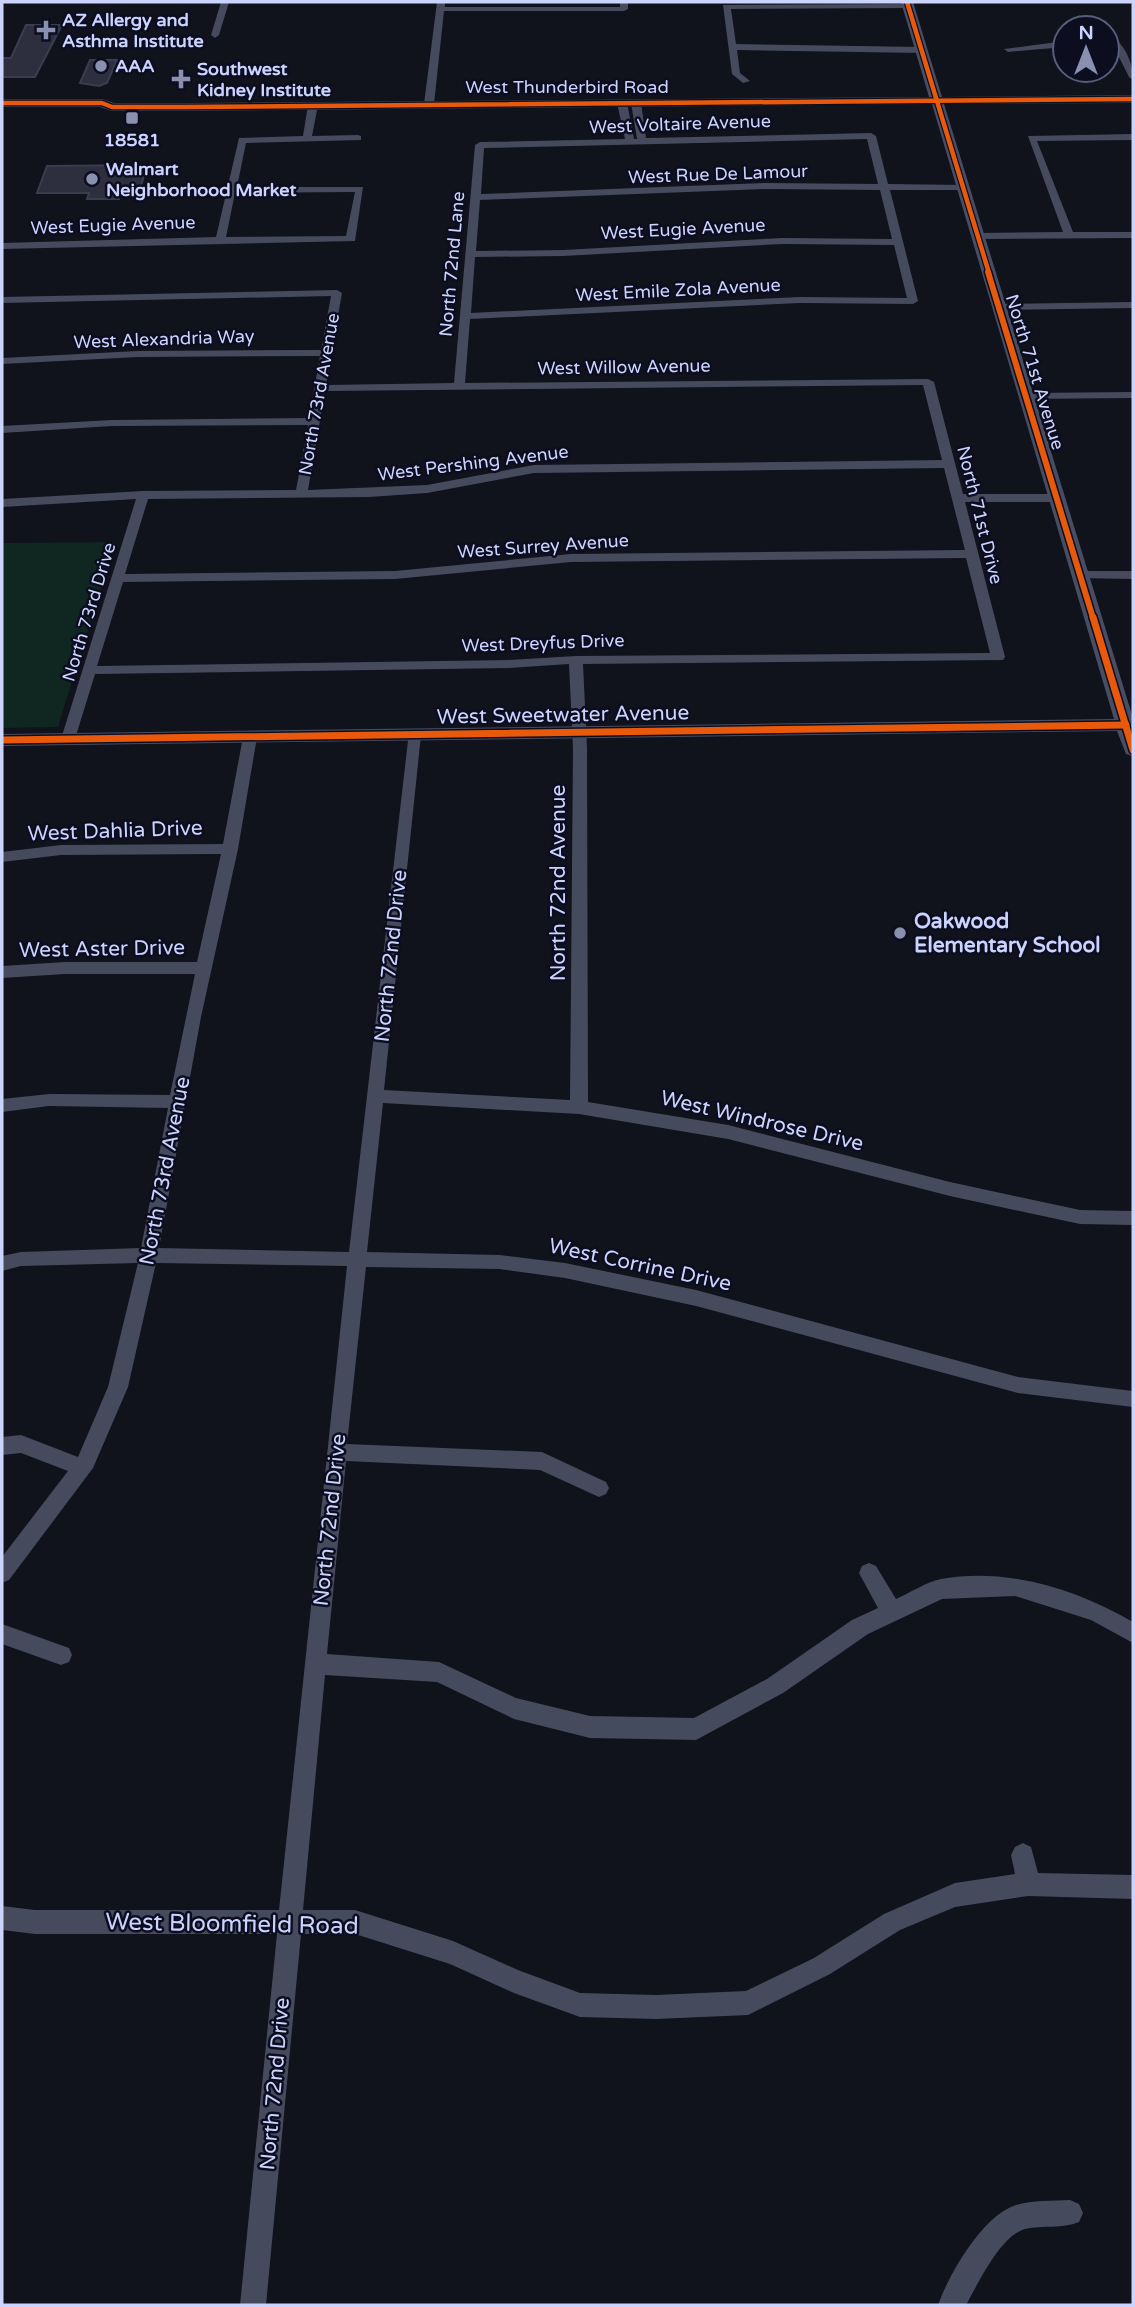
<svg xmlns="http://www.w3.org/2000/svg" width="1135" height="2307" font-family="'Varela Round',sans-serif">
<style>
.green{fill:#0f2720}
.building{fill:#2e2f3e;stroke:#3a3d50;stroke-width:2}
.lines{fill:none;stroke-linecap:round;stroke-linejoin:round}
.street{fill:#454a5d;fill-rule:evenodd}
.secondary{fill:#474e63;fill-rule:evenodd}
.cycleway-far2-casing{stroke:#0c0e20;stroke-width:7}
.cycleway-far1-casing{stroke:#0c0e20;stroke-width:9}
.cycleway-casing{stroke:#0c0e20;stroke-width:10}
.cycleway-far2{stroke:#e8590c;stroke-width:4.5}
.cycleway-far1{stroke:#e8590c;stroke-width:6}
.cycleway{stroke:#e8590c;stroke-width:7}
.poi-dot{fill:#8a90b0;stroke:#0c0e20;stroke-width:2.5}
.labels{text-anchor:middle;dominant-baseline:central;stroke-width:5;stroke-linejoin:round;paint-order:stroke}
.far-poi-label{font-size:18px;font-weight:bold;fill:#cbd4ff;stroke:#0c0e20;text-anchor:start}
.far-street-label{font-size:18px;fill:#cbd4ff;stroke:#0c0e20}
.street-label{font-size:21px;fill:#cbd4ff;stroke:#0c0e20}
.poi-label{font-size:21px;font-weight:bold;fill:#cbd4ff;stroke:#0c0e20;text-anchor:start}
.near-street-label{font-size:24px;fill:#cbd4ff;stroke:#0c0e20}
</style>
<rect width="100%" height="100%" fill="#10121c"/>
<path class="green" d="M115 542 58 727 2 728V543Z"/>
<g class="building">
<path d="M26 25H62L35 77H2V58H11Z"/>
<path d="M90 60H117L107 83 99 86 80 83Z"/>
<path d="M147 165 139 193H120L119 199H87L89 193H37L47 166Z"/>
</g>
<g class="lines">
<g class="street">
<path d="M221 2H229L219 35 215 38 211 35Z"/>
<path d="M437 2H445V7H620V2H628V9L624 11H444L434 104 429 107 424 104Z"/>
<path d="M908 4 911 8 731 9 736 44 921 47 925 50 921 53 737 50 740 73 750 81 743 83 732 74 723 5Z"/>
<path d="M1116 40C1127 48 1133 66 1133 80L1129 77 1112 43Z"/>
<path d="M1065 41V47L1008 52 1004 49Z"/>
<path d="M622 100 627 103 634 139H637L631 103 636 100 641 103 646 138 871 133 876 136 888 184 965 185V189L962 190H890L918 301 913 304 800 303 470 319 465 383 928 379 934 382 963 494H1056L1062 498 1056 502H965L1005 657 1003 660 583 664 587 748 588 1102 728 1125 950 1182 1080 1210 1133 1211V1225L1080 1224 950 1196 728 1139 579 1114 383 1103 367 1252 499 1255 565 1263 696 1290 1018 1377 1133 1391V1407L1018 1393 696 1306 565 1278 499 1269 366 1267 347 1444 542 1452 606 1482 609 1488 606 1494 599 1497 540 1470 346 1461 327 1654 439 1662 516 1698 590 1716 694 1718 767 1679 852 1620 878 1608 859 1573 862 1566 869 1563 876 1566 896 1599C910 1593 926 1582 941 1579 1007 1567 1076 1589 1133 1622V1643L1091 1620 1015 1596 942 1599 868 1634 783 1693 696 1740 590 1738 514 1719 437 1682 325 1675 303 1910H355L453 1941 518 1970 580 1993 656 1995 746 1991 814 1958 884 1914 955 1883 1015 1874 1011 1855 1015 1847 1023 1843 1031 1847 1038 1873 1133 1875V1899L1028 1896 955 1907 900 1930 830 1974 748 2015 656 2019 580 2017 514 1993 450 1964 355 1934H301L266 2305H240L277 1934H35L2 1930V1906L35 1910H279L347 1266 156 1263 128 1387 93 1468 9 1580 2 1583V1557L68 1471 21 1453 2 1455V1437L21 1435 78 1457 108 1387 138 1263 21 1266 2 1271V1256L21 1252 141 1248 168 1108 49 1106 2 1112V1099L49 1094 170 1095 195 974H65L2 978V966L65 962H197L221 854 61 855 2 862V852L61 845 223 844 243 737 245 734H255L257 737 238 849 201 1017 159 1248 349 1252 409 732 414 731 421 735 384 1090 570 1100 573 748 569 664 509 668 95 674 75 739 68 743 63 742 61 739 136 499 2 507V499L143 491 296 490 308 425 112 426 2 433V426L112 420 309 418 320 356 138 357 2 364V358L138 351 321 350 331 296 2 303V297L337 290 342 293 326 385 454 383 475 145 480 142 625 139 617 103ZM867 139 878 184 765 183 481 194 484 148ZM765 189 880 190 892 239 782 238 563 250 476 251 480 200ZM782 244 894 245 907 298 800 297 471 313 475 257 563 256ZM923 385 942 460 534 465 427 485 308 490 325 391ZM944 468 965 550 571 554 395 571 125 574 148 499 369 497 427 493 534 473ZM966 558 990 653 576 656 509 660 97 666 123 582 395 579 571 562Z"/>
<path d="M313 102 318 105 312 136 358 135 361 136V140L246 143 237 187H363L355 241 2 249V243L216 237 239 138 303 136 308 105ZM355 192 346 236 226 237 235 193Z"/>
<path d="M1133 134V140L1037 141 1073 232H1133V238L977 239 972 236 977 233 1063 232 1028 136Z"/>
<path d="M1133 302V308L999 310 994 307 999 304Z"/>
<path d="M1133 392V398L1026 399 1020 396 1026 393Z"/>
<path d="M1080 571H1133V579L1075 578V572Z"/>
<path d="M2 1624 69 1648 72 1655 69 1662 61 1665 2 1644Z"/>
<path d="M1070 2200 1079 2204 1083 2213 1079 2222C1062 2229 1043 2225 1025 2229 1000 2236 978 2284 966 2305H938C949 2274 983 2215 1016 2205 1032 2200 1053 2201 1070 2200Z"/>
</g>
<path class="secondary" d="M901 2H913L942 97 1133 95V103L944 104 1133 718V756L1126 754 1117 731 2 746V734L1114 719 932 104 186 111H112L100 107H2V99H102L114 103H186L929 97Z"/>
<defs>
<g id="cycleway-far2">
<path d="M907 2 989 273"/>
<path d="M2 103H102L112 107H186L1133 99"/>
</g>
<path id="cycleway-far1" d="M988 272 1093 618"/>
<g id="cycleway">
<path d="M1093 617 1133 750"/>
<path d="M2 740 1126 725"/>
</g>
</defs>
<use href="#cycleway-far2" class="cycleway-far2-casing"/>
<use href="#cycleway-far1" class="cycleway-far1-casing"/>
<use href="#cycleway" class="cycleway-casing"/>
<use href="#cycleway-far2" class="cycleway-far2"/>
<use href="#cycleway-far1" class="cycleway-far1"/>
<use href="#cycleway" class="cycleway"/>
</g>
<g class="poi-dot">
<path d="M42.5 19.5h7v7h7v7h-7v7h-7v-7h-7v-7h7z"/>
<circle cx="101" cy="66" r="7"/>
<path d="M177.5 68.5h7v7h7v7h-7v7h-7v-7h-7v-7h7z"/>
<rect x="125" y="111" width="14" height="14" rx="3.5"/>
<circle cx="92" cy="179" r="7"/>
<circle cx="900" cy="933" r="7"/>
</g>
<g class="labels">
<g class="far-poi-label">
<text x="62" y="20">AZ Allergy and<tspan x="62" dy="21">Asthma Institute</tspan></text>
<text x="115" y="66">AAA</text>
<text x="197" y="69">Southwest<tspan x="197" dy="21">Kidney Institute</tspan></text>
<text x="132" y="140" text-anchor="middle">18581</text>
<text x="106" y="169">Walmart<tspan x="106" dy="21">Neighborhood Market</tspan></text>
</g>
<g class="far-street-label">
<text x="567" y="87">West Thunderbird Road</text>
<text transform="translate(680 124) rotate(-2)">West Voltaire Avenue</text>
<text transform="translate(718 174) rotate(-2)">West Rue De Lamour</text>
<text transform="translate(113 225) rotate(-2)">West Eugie Avenue</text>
<text transform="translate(683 229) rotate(-3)">West Eugie Avenue</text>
<text transform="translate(452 264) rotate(-85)">North 72nd Lane</text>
<text transform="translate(678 290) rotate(-3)">West Emile Zola Avenue</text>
<text transform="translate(164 339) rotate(-2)">West Alexandria Way</text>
<text transform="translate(624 367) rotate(-1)">West Willow Avenue</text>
<text transform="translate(1035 372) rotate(73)">North 71st Avenue</text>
<text transform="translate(319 394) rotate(-80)">North 73rd Avenue</text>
<text transform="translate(473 463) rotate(-7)">West Pershing Avenue</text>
<text transform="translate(980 515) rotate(76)">North 71st Drive</text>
<text transform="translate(543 546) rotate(-4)">West Surrey Avenue</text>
<text transform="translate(89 612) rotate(-73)">North 73rd Drive</text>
<text transform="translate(543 643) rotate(-2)">West Dreyfus Drive</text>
</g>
<g class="street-label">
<text transform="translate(563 715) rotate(-1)">West Sweetwater Avenue</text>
<text transform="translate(115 831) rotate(-2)">West Dahlia Drive</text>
<text transform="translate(558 883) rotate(-90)">North 72nd Avenue</text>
<text transform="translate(102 949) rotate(-1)">West Aster Drive</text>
<text transform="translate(391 956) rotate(-84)">North 72nd Drive</text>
<text transform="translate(762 1121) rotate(13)">West Windrose Drive</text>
<text transform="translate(165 1171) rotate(-79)">North 73rd Avenue</text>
<text transform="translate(640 1265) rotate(12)">West Corrine Drive</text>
<text transform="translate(330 1520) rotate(-84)">North 72nd Drive</text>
<text transform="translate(275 2084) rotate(-85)">North 72nd Drive</text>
</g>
<g class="poi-label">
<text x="914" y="921">Oakwood<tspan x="914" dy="24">Elementary School</tspan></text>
</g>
<g class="near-street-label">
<text transform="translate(232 1924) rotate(1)">West Bloomfield Road</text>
</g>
</g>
<rect width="1135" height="2307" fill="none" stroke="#cbd4ff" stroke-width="7"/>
<g transform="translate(1086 49)"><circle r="33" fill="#0c0e20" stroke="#585d79" stroke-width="2"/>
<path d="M0-5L12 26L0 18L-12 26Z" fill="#8a90b0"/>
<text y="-10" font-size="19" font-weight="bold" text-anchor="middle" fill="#cbd4ff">N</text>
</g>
</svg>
